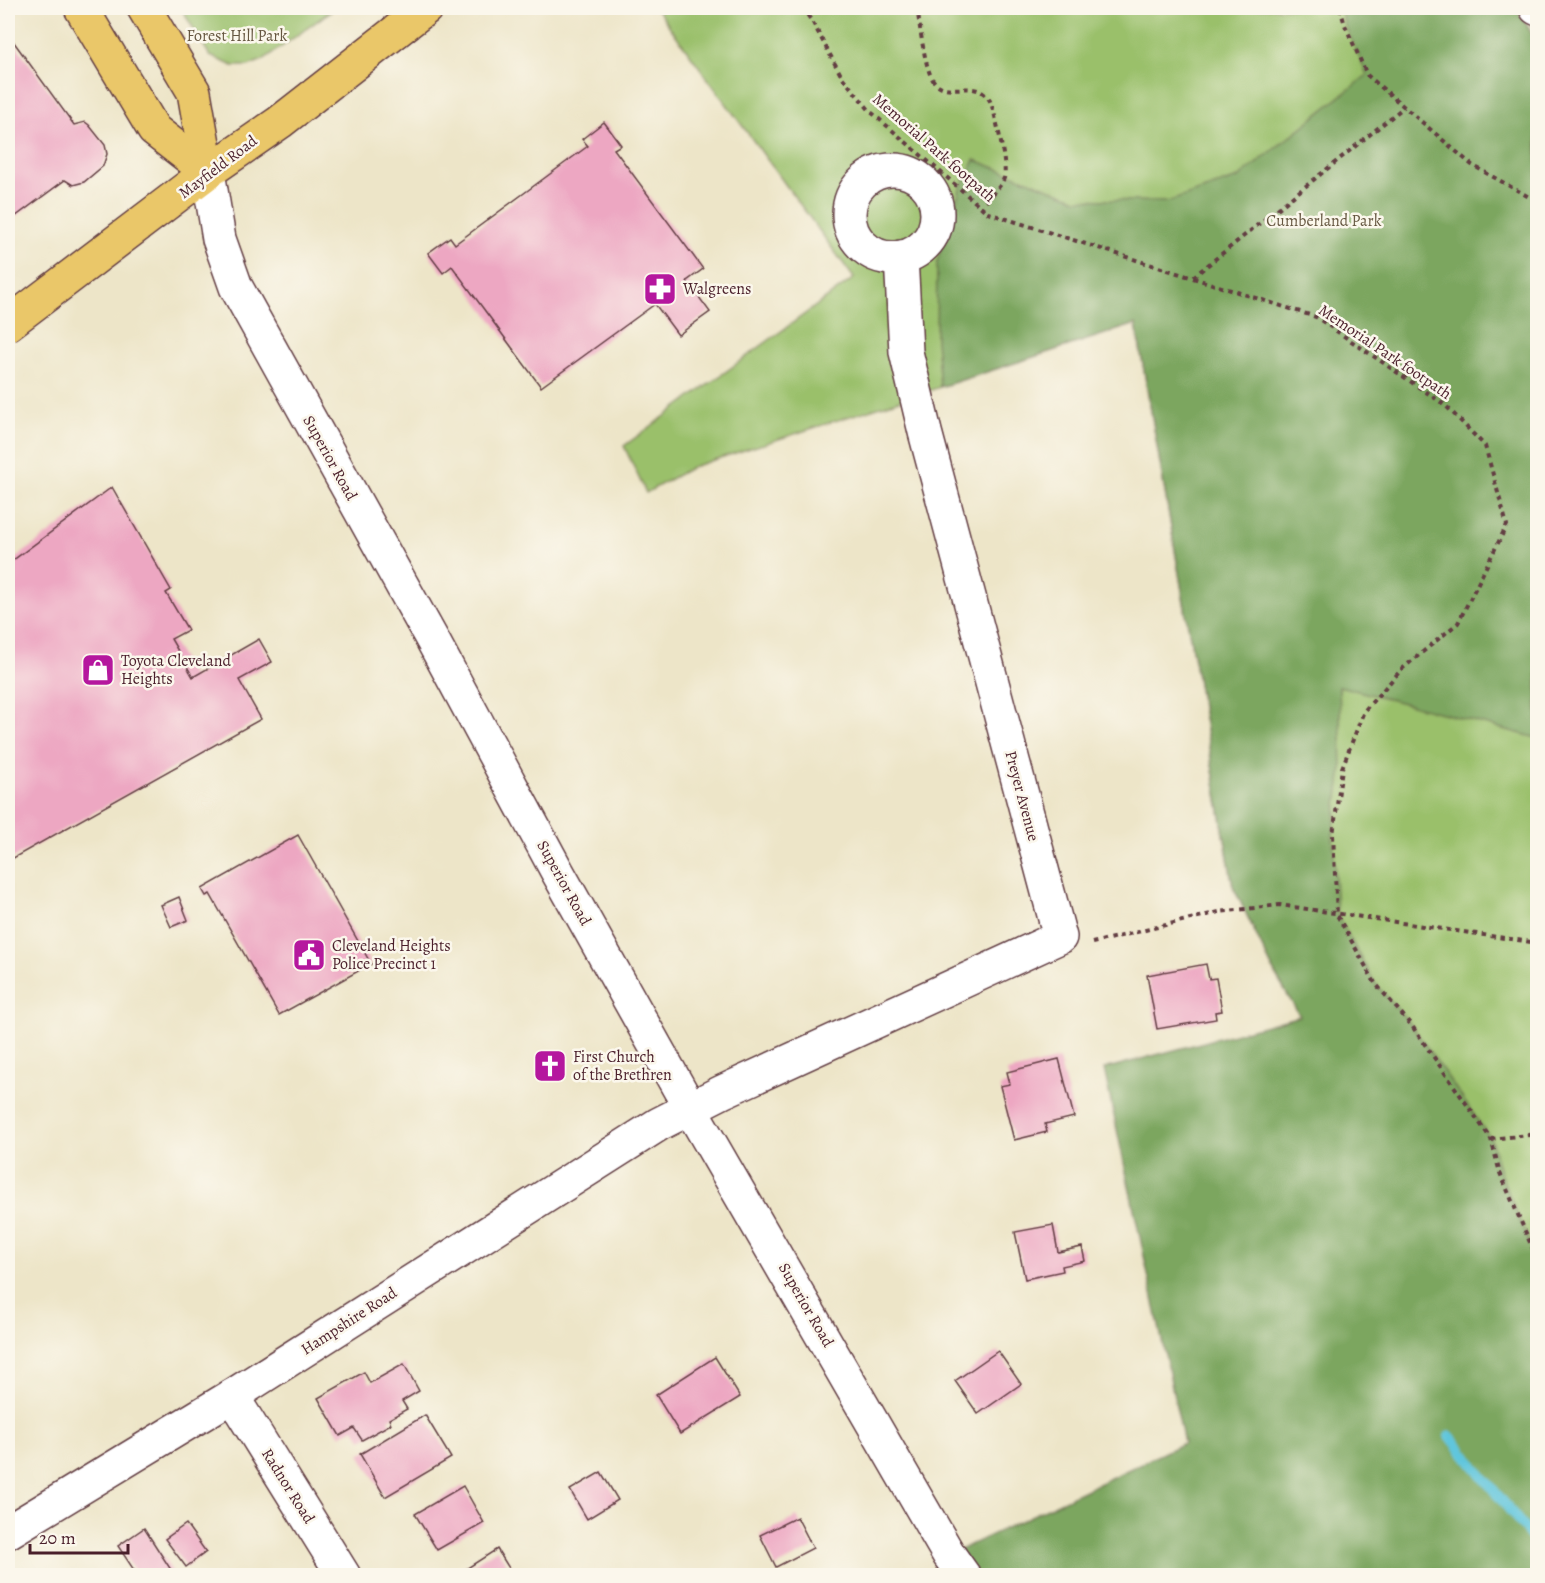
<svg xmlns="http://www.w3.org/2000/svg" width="1545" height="1583" font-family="Alegreya,serif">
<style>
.green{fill:#9ac06b;stroke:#72704b;stroke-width:1.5}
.forest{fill:#7ba65f;stroke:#626245;stroke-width:1.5}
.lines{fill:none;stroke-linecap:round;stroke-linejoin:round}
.stream{stroke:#60c6dd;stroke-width:10}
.building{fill:#eda7c2}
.minor-casing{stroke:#623d43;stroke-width:36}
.major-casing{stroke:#623d43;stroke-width:36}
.path{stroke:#623d43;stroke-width:4;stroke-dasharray:4.5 4.5;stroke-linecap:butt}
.minor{stroke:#fff;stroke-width:33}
.major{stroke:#eac769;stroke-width:33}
.labels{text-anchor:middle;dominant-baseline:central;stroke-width:5;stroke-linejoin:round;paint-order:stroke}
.park-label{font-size:16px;fill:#665741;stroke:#fbf7ec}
.street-label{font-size:16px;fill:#4a1f2b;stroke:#fbf7ec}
.poi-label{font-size:16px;fill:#4a1f2b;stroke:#fbf7ec;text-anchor:start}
</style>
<rect width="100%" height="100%" fill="#fbf7ec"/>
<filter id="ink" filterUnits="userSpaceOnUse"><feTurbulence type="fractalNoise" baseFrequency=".0167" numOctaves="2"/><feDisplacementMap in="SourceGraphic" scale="12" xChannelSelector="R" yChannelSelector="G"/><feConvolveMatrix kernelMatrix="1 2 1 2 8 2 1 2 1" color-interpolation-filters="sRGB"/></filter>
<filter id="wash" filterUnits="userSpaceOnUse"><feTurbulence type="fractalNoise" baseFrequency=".008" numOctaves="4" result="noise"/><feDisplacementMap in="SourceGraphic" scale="24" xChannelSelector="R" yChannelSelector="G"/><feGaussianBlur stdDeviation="1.35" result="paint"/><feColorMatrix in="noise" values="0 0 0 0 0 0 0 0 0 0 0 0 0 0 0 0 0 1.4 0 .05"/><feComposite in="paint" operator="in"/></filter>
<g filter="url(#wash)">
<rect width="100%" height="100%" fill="#ede5c8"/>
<g class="green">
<path d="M181 8H335L263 60 248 66H233L210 56Z"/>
<path d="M656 8H1516L1538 42 1537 1545 1385 1157 1275 974 1233 886 1136 324 692 467 646 493 624 446 854 278Z"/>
</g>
<path class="forest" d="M1340 8H1516L1537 42V738L1339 686 1342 768 1333 835 1337 915 1375 983 1412 1026 1491 1139 1500 1173 1537 1261V1575L964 1576 949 1555 1184 1443 1104 1069 1300 1016 1275 974 1233 886 1136 324 940 387 936 340 937 262 960 189 975 160 1077 199 1167 202 1238 178 1367 75 1345 25Z"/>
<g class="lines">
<path class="stream" d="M1450 1436 1538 1545"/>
</g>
<g id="blocks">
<g class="building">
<path d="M8 34 74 125 85 122 89 125 105 145 107 154 103 166 84 182 73 185 65 180 8 222Z"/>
<path d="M604 122 621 145 614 149 703 269 687 281 710 312 678 335 655 304 541 387 452 266 443 273 428 253 450 237 455 244 588 146 582 139Z"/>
<path d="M112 487 171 590 166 593 188 630 171 639 193 677 259 639 272 662 239 680 261 719 8 861V564Z"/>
<path d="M298 835 371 964 279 1015 210 894 206 896 202 889Z"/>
<path d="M179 897 188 920 171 927 161 905Z"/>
<path d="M1206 964 1209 979 1216 978 1222 1011 1215 1012 1216 1019 1157 1029 1147 975Z"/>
<path d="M1059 1059 1074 1117 1045 1124 1047 1132 1014 1140 1000 1086 1010 1084 1007 1072Z"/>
<path d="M1053 1225 1058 1252 1082 1247 1085 1261 1062 1266 1063 1271 1025 1279 1015 1232Z"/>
<path d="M998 1351 1021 1384 978 1414 955 1381Z"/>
<path d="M715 1357 740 1397 680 1434 656 1395Z"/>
<path d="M404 1364 419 1391 402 1401 407 1409 389 1419 391 1424 362 1440 354 1428 340 1436 318 1398 364 1372 370 1383Z"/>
<path d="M425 1415 451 1458 385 1497 360 1454Z"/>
<path d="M601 1472 618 1500 587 1519 570 1490Z"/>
<path d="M463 1486 484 1523 437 1550 415 1514Z"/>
<path d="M797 1517 813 1548 776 1567 760 1535Z"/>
<path d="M186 1524 206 1552 186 1567 165 1539Z"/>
<path d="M144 1528 175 1576H126L134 1570 118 1546Z"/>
<path d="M497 1549 514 1576H459L458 1574Z"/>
</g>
</g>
</g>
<g filter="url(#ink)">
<use href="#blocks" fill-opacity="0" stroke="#623d43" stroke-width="1.5"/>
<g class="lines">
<defs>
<g id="minor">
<path d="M1536 8 1538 9"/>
<circle cx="893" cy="214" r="44"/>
<path d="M208 172 219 239 236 287 433 641 557 871 690 1108 949 1555 964 1576"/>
<path d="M232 1396 344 1576"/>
<path d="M8 1532 232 1396 659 1124 722 1092 1060 937 925 432 906 352 901 257"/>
</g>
<g id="major">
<path d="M81 8 154 130 208 172"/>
<path d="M144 8 194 92 208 172"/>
<path d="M8 324 208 172 280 122 426 8"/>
</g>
</defs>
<use href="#minor" class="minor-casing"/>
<use href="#major" class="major-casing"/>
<g class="path">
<path d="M802 8 812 21 842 77 871 112 988 213 1316 317 1445 405 1485 446 1507 525 1458 623 1402 669 1364 711 1342 768 1333 835 1337 915 1375 983 1412 1026 1491 1139 1500 1173 1538 1261"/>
<path d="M917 8C920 25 924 66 933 80 944 96 965 84 980 91 984 93 988 97 990 101 995 111 1008 168 1004 178 1000 189 988 197 982 207"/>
<path d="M1340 8 1345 25 1367 75 1472 165 1538 202"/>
<path d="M1193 277 1404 107"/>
<path d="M1092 943 1219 912 1280 905 1538 943"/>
<path d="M1491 1139 1538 1134"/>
</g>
<use href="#minor" class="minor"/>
<use href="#major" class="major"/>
</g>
</g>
<defs>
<symbol id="pharmacy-square" viewBox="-11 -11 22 22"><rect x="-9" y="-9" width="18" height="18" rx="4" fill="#b5179e" stroke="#fbf7ec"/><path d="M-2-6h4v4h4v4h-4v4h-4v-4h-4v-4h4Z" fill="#fff"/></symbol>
<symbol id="shop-square" viewBox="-11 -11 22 22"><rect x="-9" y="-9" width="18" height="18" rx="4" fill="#b5179e" stroke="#fbf7ec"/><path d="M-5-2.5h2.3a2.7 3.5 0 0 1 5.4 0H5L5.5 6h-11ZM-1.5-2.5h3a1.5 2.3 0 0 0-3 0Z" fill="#fff"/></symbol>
<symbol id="civic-square" viewBox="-11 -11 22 22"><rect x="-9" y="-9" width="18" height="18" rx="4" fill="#b5179e" stroke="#fbf7ec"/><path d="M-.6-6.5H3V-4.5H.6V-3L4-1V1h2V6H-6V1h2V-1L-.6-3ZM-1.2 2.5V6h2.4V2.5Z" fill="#fff"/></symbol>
<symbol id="church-square" viewBox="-11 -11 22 22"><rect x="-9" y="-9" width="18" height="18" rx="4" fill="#b5179e" stroke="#fbf7ec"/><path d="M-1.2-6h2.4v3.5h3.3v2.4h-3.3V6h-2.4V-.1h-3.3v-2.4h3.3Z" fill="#fff"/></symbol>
</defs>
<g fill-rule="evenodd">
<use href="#pharmacy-square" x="641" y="270" width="38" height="38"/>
<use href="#shop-square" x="79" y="651" width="38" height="38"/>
<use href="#civic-square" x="290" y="936" width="38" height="38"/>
<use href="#church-square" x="531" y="1047" width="38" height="38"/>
</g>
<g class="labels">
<g class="park-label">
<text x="237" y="36">Forest Hill Park</text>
<text x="1324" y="221">Cumberland Park</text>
</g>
<g class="street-label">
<text transform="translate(934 148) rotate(41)">Memorial Park footpath</text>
<text transform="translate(218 167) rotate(-37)">Mayfield Road</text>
<text transform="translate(1385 352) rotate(34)">Memorial Park footpath</text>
<text transform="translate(330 458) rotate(61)">Superior Road</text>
<text transform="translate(1022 796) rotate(75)">Preyer Avenue</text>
<text transform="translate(564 883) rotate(61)">Superior Road</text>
<text transform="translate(806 1305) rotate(60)">Superior Road</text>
<text transform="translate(349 1321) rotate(-33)">Hampshire Road</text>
<text transform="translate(288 1486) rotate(58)">Radnor Road</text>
</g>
<g class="poi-label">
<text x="683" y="289">Walgreens</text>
<text x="121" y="661">Toyota Cleveland<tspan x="121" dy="18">Heights</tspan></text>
<text x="332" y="946">Cleveland Heights<tspan x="332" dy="18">Police Precinct 1</tspan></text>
<text x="573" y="1057">First Church<tspan x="573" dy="18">of the Brethren</tspan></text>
</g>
</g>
<rect width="1545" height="1583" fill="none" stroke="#fbf7ec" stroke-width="30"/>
<path d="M30 1544v9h98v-9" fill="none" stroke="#4a1f2b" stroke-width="3"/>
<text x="39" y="1544" font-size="18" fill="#4a1f2b" stroke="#fbf7ec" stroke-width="4.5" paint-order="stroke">20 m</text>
</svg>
